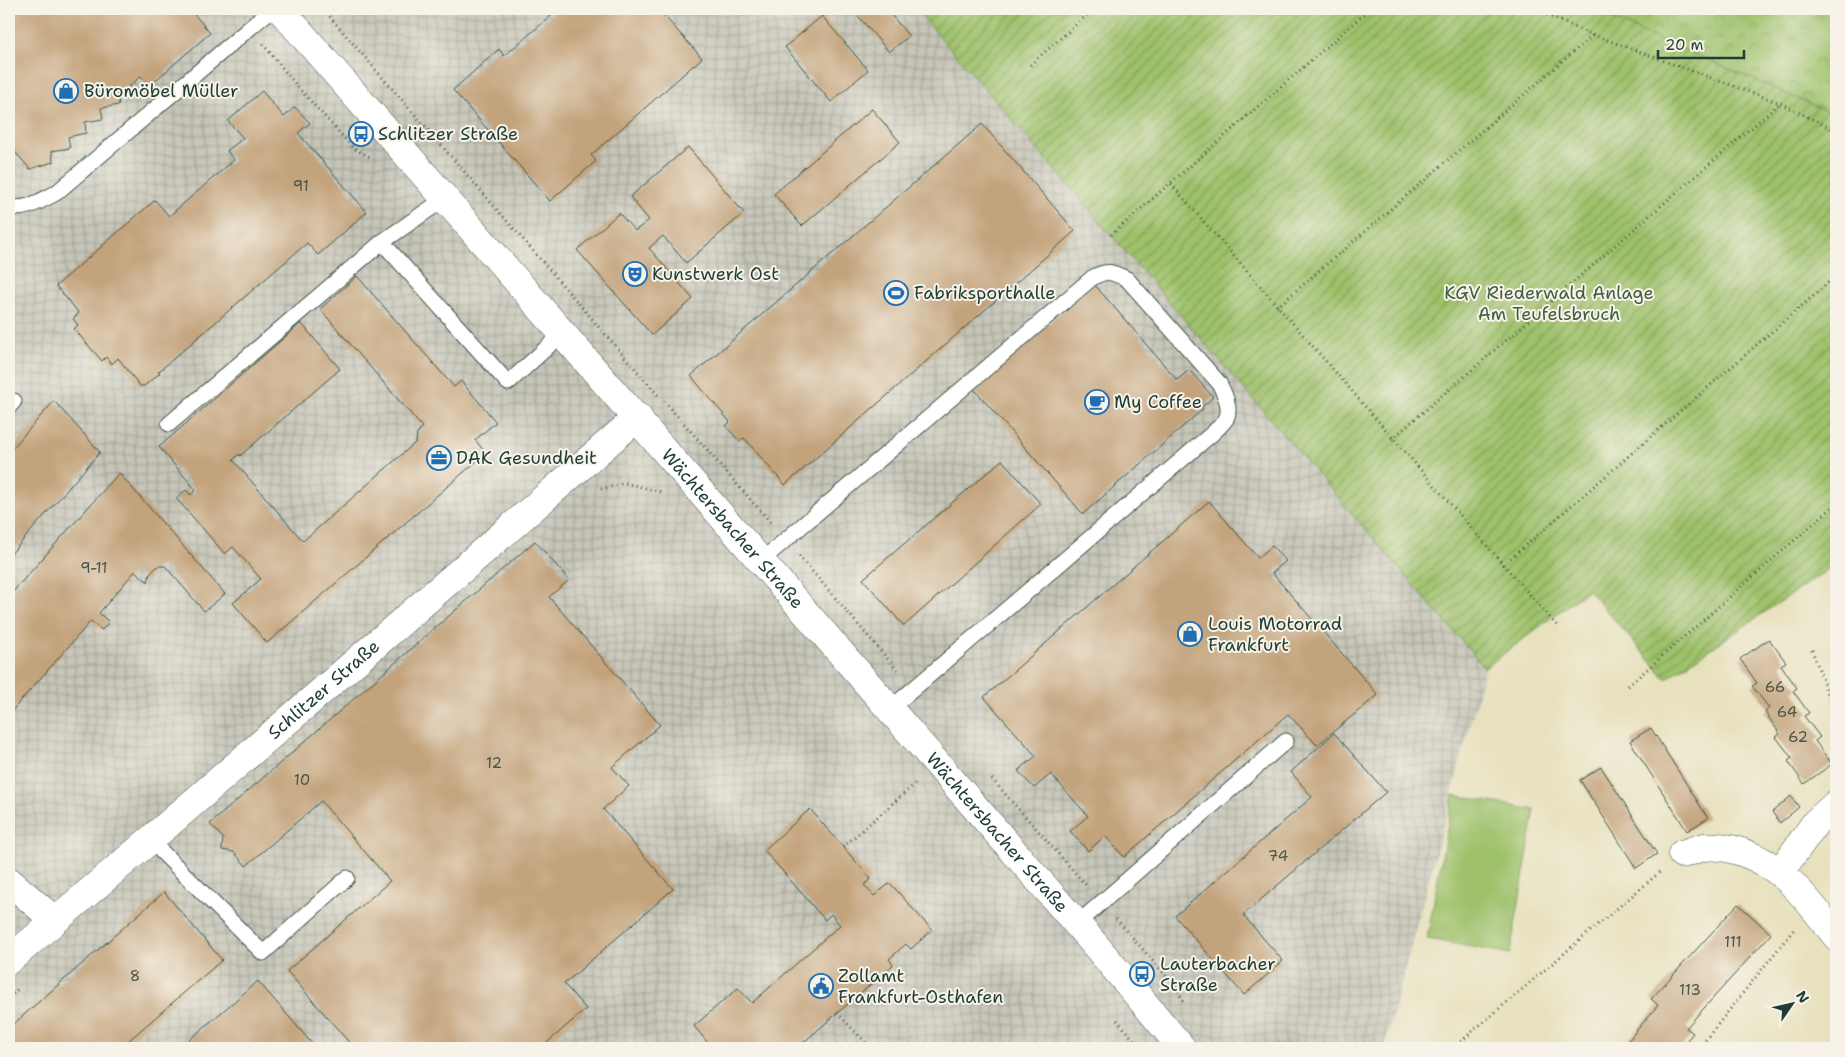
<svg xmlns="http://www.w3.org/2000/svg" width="1845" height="1057" font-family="'Shantell Sans',sans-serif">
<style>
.industrial{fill:url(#industrial-grid)}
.park{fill:url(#park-crowns);stroke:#5e7f4f}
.garden{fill:url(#garden-furrows);stroke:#5e7f4f}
.pitch{fill:#9ec16a;stroke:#5e7f4f}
.building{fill:#c3a37c}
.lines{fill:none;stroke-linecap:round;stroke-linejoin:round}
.service-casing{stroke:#3d5649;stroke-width:17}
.minor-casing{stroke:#3d5649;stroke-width:29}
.tertiary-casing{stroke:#3d5649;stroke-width:29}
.path{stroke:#3d5649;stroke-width:3;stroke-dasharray:1 4;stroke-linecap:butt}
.service{stroke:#fff;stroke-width:15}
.minor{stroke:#fff;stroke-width:28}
.tertiary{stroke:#fff;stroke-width:28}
.labels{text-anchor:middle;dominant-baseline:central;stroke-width:4;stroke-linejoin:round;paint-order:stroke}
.number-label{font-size:15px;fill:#485646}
.poi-label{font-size:18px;fill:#1f3d34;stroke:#f7f3e8;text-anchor:start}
.park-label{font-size:18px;fill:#3f5e42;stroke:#f7f3e8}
.street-label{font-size:18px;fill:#1f3d34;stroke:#f7f3e8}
</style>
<defs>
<pattern id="industrial-grid" width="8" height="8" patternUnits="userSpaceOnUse" patternTransform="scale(1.25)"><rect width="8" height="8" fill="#c6c5b8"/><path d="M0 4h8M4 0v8" fill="none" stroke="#a0a196"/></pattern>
<pattern id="park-crowns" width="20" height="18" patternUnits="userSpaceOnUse" patternTransform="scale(1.25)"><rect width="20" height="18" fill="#9ec16a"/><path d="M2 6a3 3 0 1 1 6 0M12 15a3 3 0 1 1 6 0" fill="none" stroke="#809e58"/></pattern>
<pattern id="garden-furrows" width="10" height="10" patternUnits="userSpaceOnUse" patternTransform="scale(1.25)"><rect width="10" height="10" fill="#9ec16a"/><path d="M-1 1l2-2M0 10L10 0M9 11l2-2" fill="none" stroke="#809e58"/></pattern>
</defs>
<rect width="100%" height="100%" fill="#f7f3e8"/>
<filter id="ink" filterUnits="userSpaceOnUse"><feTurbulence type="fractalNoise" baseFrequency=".02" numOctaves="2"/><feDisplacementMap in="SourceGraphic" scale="10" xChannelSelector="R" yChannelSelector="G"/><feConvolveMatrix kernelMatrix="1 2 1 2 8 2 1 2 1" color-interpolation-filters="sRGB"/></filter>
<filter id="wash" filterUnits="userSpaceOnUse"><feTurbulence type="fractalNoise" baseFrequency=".0096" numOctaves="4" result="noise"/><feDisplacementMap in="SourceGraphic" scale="20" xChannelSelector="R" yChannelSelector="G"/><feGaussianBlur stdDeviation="1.12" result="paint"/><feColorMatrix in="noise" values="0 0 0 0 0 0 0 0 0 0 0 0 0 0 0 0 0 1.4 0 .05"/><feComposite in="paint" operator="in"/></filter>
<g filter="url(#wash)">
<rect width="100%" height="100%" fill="#e8e1be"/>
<path class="industrial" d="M9 9H916L1485 668 1384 1048H9Z"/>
<path class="park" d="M1589 9H1836V115Z"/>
<path class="garden" d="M916 9H1589L1836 115V564L1666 679 1588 590 1485 668Z"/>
<path class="pitch" d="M1453 795 1535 810 1510 954 1427 939Z"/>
<g id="blocks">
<g class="building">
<path d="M9 9H190L210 33 149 86 141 76 118 97 119 105 101 108 103 119 85 122 86 133 68 137 70 148 52 151 53 162 30 169 9 145Z"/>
<path d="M559 9H658L702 58 591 155 596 161 550 201 453 90 499 49 504 56Z"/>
<path d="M852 9H886L909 36 889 52Z"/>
<path d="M822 16 868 70 831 102 785 47Z"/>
<path d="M262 91 284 117 295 107 310 123 298 133 367 212 318 255 307 243 158 372 160 373 144 386H140L118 358 112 364 106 357 102 361 74 329 78 325 73 319 79 313 56 286 155 200 169 216 234 160 227 151 243 138 228 121Z"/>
<path d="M872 109 900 142 802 226 774 194Z"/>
<path d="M982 124 1075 231 785 485 744 438 739 441 726 426 730 422 691 376Z"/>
<path d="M688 147 744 213 686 263 663 236 649 248 693 299 652 335 577 250 619 213 635 231 649 220 630 197Z"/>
<path d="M357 276 454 387 461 381 496 422 475 440 486 453 267 643 233 603 261 579 233 547 225 554 176 498 186 490 191 495 196 490 159 447 301 323 340 369 240 456 239 454 233 460 303 541 416 442 417 434 422 427 320 309Z"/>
<path d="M1094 284 1177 380 1189 370 1213 397 1202 407 1203 409 1083 514 974 389Z"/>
<path d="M54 401 100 452 9 556V452Z"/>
<path d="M1002 460 1041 504 904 626 863 579Z"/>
<path d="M119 473 225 594 204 611 165 566H158L150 574 148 582 135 571 99 613 109 622 102 630 91 621 9 714V596Z"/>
<path d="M1209 501 1258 558 1272 546 1286 561 1272 573 1378 695 1317 745 1288 714 1124 857 1105 836 1088 851 1070 831 1088 816 1051 774 1034 788 1018 771 1036 756 984 697Z"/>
<path d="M535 541 569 580 549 597 660 725 612 767 629 786 603 809 673 889 564 984 586 1009 541 1048H354L287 971 390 881 321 801 246 866 234 852 222 850 223 838 210 824Z"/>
<path d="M1769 639 1786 662 1781 665 1797 688 1793 691 1809 713 1804 716 1820 737 1815 741 1832 764 1804 784 1788 761 1792 758 1776 737 1780 734 1765 712 1769 708 1752 686 1757 683 1740 659Z"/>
<path d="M1651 728 1708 818 1687 831 1630 741Z"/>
<path d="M1334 733 1386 792 1243 915 1283 961 1244 995 1175 916 1312 797 1291 772Z"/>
<path d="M1601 767 1657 854 1636 868 1580 780Z"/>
<path d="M1791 796 1799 807 1780 823 1772 812Z"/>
<path d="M810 809 871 879 864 885 874 896 890 883 932 930 911 949 906 944 889 959 893 965 797 1048H712L694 1026 738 988 752 1003 840 925 831 914 825 920 764 850Z"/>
<path d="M164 892 222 960 120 1048H9V1028Z"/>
<path d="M1738 904 1771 934 1686 1028 1693 1033 1680 1048H1622L1658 1005 1651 999Z"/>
<path d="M258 981 315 1047 180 1048 209 1023Z"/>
</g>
</g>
</g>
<g filter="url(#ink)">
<use href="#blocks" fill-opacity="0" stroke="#3d5649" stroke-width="1"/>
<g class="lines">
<defs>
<g id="service">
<path d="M9 207C26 211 42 200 56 193L272 9"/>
<path d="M382 242 508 383 563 333"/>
<path d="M9 407 14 401"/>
<path d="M169 424 382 242 444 199"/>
<path d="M762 560 1092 278C1107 269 1112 272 1127 279L1219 383C1224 393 1232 408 1226 419 1223 424 1218 428 1214 432L890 709"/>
<path d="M150 840 263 953 347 878"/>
<path d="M1077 924 1286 741"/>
</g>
<g id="minor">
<path d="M1682 854C1689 852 1696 849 1704 847 1713 846 1722 847 1731 849 1781 861 1806 898 1836 936"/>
<path d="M1780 872 1816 822 1836 804"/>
<path d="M9 881 54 920"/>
<path id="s1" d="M9 960 150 840 638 417"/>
</g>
<g id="tertiary">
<path id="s2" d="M280 9 1096 946 1182 1048"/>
</g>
</defs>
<use href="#service" class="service-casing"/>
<use href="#minor" class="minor-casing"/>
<use href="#tertiary" class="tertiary-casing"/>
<g class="path">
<path d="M323 9 658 395"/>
<path d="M1533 9 1593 35 1780 103 1836 131"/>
<path d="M263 44 297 86 354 149 370 157"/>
<path d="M1030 65 1094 9"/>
<path d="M1171 184 1558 627"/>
<path d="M1111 235 1370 9"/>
<path d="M1277 307 1593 35"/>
<path d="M664 401 772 524"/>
<path d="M1392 439 1780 103"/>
<path d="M601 489 625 483 661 492"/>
<path d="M799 556 899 672"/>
<path d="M1503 565 1836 276"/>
<path d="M1812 650 1836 717"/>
<path d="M1628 686 1836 504"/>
<path d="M992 779 1087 886"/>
<path d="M843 847 916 783"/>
<path d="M1116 919 1176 987 1184 1003"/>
<path d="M9 997 20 987"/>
<path d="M837 1013 871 1048"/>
<path d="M1117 1020 1141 1048"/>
<path d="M1453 1048 1660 872"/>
<path d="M1699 1048 1795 928"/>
</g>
<use href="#service" class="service"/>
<use href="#minor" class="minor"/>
<use href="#tertiary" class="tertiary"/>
</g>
</g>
<defs>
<symbol id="shop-ring" viewBox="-11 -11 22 22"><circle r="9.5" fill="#f7f3e8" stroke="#1f6fb2" stroke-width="1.5"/><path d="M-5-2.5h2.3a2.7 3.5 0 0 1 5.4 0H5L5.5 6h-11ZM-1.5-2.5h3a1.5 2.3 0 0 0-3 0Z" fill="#1f6fb2"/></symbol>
<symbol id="bus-ring" viewBox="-11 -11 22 22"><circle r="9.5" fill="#f7f3e8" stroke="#1f6fb2" stroke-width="1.5"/><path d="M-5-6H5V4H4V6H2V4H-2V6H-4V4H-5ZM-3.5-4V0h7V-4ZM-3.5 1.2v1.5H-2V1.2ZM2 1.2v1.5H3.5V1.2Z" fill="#1f6fb2"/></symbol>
<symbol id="theatre-ring" viewBox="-11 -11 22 22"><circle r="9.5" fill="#f7f3e8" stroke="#1f6fb2" stroke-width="1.5"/><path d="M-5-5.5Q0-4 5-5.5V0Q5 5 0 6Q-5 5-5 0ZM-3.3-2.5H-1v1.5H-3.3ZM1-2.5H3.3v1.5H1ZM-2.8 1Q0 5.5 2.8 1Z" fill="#1f6fb2"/></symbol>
<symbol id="stadium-ring" viewBox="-11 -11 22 22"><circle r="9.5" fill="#f7f3e8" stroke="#1f6fb2" stroke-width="1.5"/><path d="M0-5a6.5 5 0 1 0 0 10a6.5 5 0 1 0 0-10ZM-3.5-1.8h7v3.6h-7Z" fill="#1f6fb2"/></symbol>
<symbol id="cafe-ring" viewBox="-11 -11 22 22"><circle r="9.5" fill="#f7f3e8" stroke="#1f6fb2" stroke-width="1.5"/><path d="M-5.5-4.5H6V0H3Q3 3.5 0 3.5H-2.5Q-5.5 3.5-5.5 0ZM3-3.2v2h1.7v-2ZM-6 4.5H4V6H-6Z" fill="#1f6fb2"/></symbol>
<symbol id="office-ring" viewBox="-11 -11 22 22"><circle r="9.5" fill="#f7f3e8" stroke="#1f6fb2" stroke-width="1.5"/><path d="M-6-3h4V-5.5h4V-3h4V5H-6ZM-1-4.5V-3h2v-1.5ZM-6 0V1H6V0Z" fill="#1f6fb2"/></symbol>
<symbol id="civic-ring" viewBox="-11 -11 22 22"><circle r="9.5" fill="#f7f3e8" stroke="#1f6fb2" stroke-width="1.5"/><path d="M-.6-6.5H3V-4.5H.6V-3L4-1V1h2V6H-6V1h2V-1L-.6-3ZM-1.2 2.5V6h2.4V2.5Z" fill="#1f6fb2"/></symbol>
</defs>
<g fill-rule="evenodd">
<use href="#shop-ring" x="52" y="77" width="28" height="28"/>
<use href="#bus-ring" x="347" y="120" width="28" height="28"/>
<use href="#theatre-ring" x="621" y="260" width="28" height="28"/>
<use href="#stadium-ring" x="882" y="279" width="28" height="28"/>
<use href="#cafe-ring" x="1083" y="388" width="28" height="28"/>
<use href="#office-ring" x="425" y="444" width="28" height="28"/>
<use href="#shop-ring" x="1176" y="620" width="28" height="28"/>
<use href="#bus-ring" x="1128" y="960" width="28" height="28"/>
<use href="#civic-ring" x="807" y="972" width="28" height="28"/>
</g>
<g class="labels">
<g class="number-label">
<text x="301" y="186">91</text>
<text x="94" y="568">9-11</text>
<text x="1775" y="687">66</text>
<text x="1787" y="712">64</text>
<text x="1798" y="737">62</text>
<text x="494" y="763">12</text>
<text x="302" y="780">10</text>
<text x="1278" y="856">74</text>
<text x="1733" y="942">111</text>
<text x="135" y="976">8</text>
<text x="1690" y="990">113</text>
</g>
<g class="poi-label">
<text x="84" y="91">Büromöbel Müller</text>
<text x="378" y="134">Schlitzer Straße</text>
<text x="652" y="274">Kunstwerk Ost</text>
<text x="914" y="293">Fabriksporthalle</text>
<text x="1114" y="402">My Coffee</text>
<text x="456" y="458">DAK Gesundheit</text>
<text x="1208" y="624">Louis Motorrad<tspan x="1208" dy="21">Frankfurt</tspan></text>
<text x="1160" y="964">Lauterbacher<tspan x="1160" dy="21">Straße</tspan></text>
<text x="838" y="976">Zollamt<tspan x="838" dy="21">Frankfurt-Osthafen</tspan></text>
</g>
<g class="park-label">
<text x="1549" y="293">KGV Riederwald Anlage<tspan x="1549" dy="21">Am Teufelsbruch</tspan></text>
</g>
<g class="street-label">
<text stroke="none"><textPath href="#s2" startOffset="689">Wächtersbacher Straße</textPath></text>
<text stroke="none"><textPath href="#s1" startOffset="415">Schlitzer Straße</textPath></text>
<text stroke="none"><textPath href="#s2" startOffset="1092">Wächtersbacher Straße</textPath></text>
</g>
</g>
<rect width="1845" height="1057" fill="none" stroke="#f7f3e8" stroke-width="30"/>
<g transform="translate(1792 1004) rotate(56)" stroke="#f7f3e8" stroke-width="4" paint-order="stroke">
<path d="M0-4L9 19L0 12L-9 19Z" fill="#1f3d34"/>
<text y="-8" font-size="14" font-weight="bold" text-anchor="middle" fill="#1f3d34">N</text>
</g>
<path d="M1658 50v8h86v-8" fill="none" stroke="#1f3d34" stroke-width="2.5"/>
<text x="1665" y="50" font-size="15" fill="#1f3d34" stroke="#f7f3e8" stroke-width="4" paint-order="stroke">20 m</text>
</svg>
